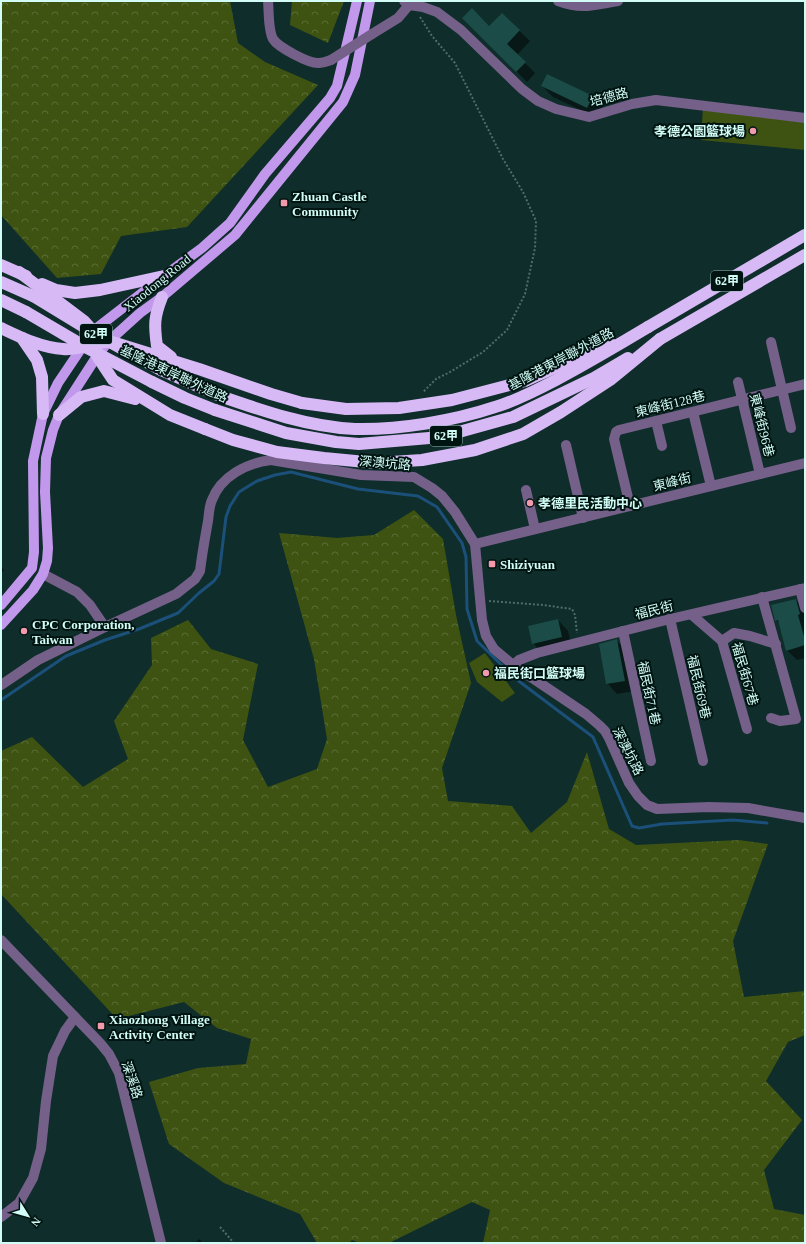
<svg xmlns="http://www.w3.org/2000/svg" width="806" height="1244" font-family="'Times New Roman','Noto Sans TC',serif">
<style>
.green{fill:#3e5312}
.forest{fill:url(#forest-crowns)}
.shadow{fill:#0007}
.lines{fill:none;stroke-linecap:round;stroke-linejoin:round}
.stream{stroke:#1b507a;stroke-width:3}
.building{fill:#1b4c47}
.path{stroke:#4d6f6b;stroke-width:2;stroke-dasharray:2 2;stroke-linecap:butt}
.minor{stroke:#746089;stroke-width:10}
.major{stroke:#c298ec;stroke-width:10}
.highway{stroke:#d7b9f6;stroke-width:12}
.minor-bridge{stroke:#746089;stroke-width:10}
.highway-bridge{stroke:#d7b9f6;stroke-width:12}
.poi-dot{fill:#f29aac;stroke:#001512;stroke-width:1.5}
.labels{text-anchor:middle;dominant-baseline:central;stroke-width:4;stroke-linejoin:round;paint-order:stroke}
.shield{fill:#001512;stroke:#93b7b2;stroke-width:1}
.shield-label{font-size:12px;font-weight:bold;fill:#d2fcf6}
.street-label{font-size:13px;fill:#d2fcf6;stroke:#001512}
.poi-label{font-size:13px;font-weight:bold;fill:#d2fcf6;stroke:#001512;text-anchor:start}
</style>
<defs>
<pattern id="forest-crowns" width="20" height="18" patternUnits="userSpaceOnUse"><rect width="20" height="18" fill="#3e5312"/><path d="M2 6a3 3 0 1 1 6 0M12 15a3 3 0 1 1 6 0" fill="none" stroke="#596d35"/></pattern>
</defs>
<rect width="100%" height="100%" fill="#0f2d2a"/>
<g class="green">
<path d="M703 107 805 121V150L701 140Z"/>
<path d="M485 653 515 693 502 702 477 682 469 663Z"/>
</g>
<g class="forest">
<path d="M1 1H230L238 43 265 62 318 85 187 227 121 236 101 274 57 278 1 215Z"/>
<path d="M292 1H344L328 43 290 25Z"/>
<path d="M414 510 443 539 456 615 471 683 442 768 448 801 512 806 531 833 567 802 587 752 609 829 636 845 739 840 768 844 733 941 744 997 805 991V1035L788 1042 766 1081 802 1120 764 1170 774 1209 805 1215V1243H483L490 1210 472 1202 389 1243H360L352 1240 349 1243H317L300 1214 224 1183 169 1144 149 1082 198 1068 246 1064 251 1039 217 1028 184 1002 117 1019 1 894V751L32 737 83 787 128 759 114 721 152 665 151 638 188 620 211 649 258 664 243 740 268 787 317 769 327 739 314 659 279 533 337 538 374 535Z"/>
</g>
<g class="shadow">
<path d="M502 14 530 41 517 55 535 73 527 82 464 18 489 27Z"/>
<path d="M542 86 592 97 603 107 598 118 553 97Z"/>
<path d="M1 566 4 570 1 573Z"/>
<path d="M796 600 805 609V658L797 660 787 650 780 624 776 620Z"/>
<path d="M558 620 568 631 572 648 543 654 533 643Z"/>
<path d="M617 641 627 651 634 691 617 694 607 683Z"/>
<path d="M199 1239 203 1243H195Z"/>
</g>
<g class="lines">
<path class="stream" d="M1 700 66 656 105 640 139 629 178 613 199 593 214 581 219 574 226 517 230 506 239 492 257 481 275 475 291 472 358 489 418 496 437 507 462 543 466 557 467 609 477 641 516 679 593 737 632 826 639 828 662 824 733 820 767 823"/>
</g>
<g class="building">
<path d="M472 8 489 26 502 13 520 30 507 44 526 62 516 72 462 18Z"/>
<path d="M547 74 593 96 587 108 541 86Z"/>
<path d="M796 599 800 614 798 615 805 640V645L786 651 778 620 775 621 771 605Z"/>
<path d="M558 619 562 637 532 644 528 626Z"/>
<path d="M617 639 625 681 606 684 599 644Z"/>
</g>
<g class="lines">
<g class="path">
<path d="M420 17 432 36 455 63 503 159 523 192 536 221 535 248 525 294 507 330 483 352 450 372 436 379 423 392"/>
<path d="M489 601 543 605 572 609 575 615 577 633"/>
<path d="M220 1227 234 1243"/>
</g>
<g class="minor">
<path d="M268 1C269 11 268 30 273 39 278 47 309 64 319 63 323 63 328 61 331 60"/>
<path d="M404 1 409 5 423 7 437 12 461 30 522 89 538 101 556 109 589 117 632 104 656 100 805 118"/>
<path d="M558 1C582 10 594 5 618 1"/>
<path d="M372 34 398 18 409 5"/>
<path d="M771 342 791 428"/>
<path d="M738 382 760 474"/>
<path d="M693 412 711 486"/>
<path d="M656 421 662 446"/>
<path d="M566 445 583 518"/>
<path d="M526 490 535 529"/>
<path d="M630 506 614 439 616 432 619 430 805 384"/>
<path d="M475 544 805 463"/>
<path d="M43 574 77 592 90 605 105 627"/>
<path d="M800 589 805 608"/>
<path d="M762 597 796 719 780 721 771 718"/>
<path d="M692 615 722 641 747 729"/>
<path d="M670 619 703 761"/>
<path d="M623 631 651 761"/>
<path d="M722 641 734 633 750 636 776 644"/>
<path d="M513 665 519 660 537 653 670 619 805 588"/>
<path d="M1 685 38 660 105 627 176 594 195 579 200 571C202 554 205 538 208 521 209 515 209 506 212 500 221 476 247 463 271 460L361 475 414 477 432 488 442 496 455 512 475 544 482 620 486 636 494 649 513 665 586 714 599 725 605 731 609 738 629 783 638 796 647 805 657 809 709 807 748 808 805 818"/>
<path d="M1 940 100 1043 109 1054 119 1073 161 1243"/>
<path d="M1 1217 19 1203 33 1178 41 1149 46 1101 53 1056 65 1031 75 1017"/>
</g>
<g class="major">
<path d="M1 605 32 568 34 552 33 461 43 414 58 383 93 331 164 276 202 248 230 223 265 174 330 98 337 86 357 1"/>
<path d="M1 625 33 590 43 574 47 561 48 548 45 492 46 458 53 430 59 415 97 356 109 341 140 313 162 297 235 235 343 102 355 75 370 1"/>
</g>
<g class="highway">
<path d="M1 265 26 276"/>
<path d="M19 272 84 321 93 331 94 344 109 341 199 369 271 394 302 403"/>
<path d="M1 282 33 296"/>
<path d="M42 284 56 290 75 293 100 290 164 276"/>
<path d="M162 297C154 317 154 325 157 346L171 357"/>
<path d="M1 300 26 312"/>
<path d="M648 327 805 235"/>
<path d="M1 328C20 337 42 348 63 349 73 350 84 347 94 344L97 356 113 380 170 415 205 429"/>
<path d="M22 338 37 360 42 377 43 414"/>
<path d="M660 339 805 255"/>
<path d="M161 370 220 396"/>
<path d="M152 382 185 398 215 410"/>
<path d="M59 415 81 397 104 391 135 399"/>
</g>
<path class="minor-bridge" d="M331 60 372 34"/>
<g class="highway-bridge">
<path d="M33 296 97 335 161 370"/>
<path d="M26 312 89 349 152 382"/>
<path d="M220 396C263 411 309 427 355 429 399 430 453 421 495 407 516 401 537 390 556 380 587 363 618 345 648 327"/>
<path d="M302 403 346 409 399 408 452 400 525 381 610 343"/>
<path d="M215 410 286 433 336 442 359 444 441 437 513 417 594 378 628 358"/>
<path d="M205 429 233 440 277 452 324 458 376 463 422 460 475 450 523 434 561 412 610 380 660 339"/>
</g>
</g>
<g class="poi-dot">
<circle cx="753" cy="131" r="4"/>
<rect x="280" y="199" width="8" height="8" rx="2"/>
<circle cx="530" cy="503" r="4"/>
<rect x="488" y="560" width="8" height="8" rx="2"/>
<circle cx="24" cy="631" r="4"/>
<circle cx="486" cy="673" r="4"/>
<rect x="97" y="1022" width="8" height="8" rx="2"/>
</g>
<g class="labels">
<g class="shield">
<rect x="711" y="271" width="32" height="20" rx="3"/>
<rect x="80" y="324" width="32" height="20" rx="3"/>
<rect x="430" y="426" width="32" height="20" rx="3"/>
</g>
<g class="shield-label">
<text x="727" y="281">62甲</text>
<text x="96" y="334">62甲</text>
<text x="446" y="436">62甲</text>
</g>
<g class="street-label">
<text transform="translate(609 97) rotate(-15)">培德路</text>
<text transform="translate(157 283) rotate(-39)">Xiaodong Road</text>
<text transform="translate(561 359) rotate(-28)">基隆港東岸聯外道路</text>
<text transform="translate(174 374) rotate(25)">基隆港東岸聯外道路</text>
<text transform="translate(670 404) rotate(-14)">東峰街128巷</text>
<text transform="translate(762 425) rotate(76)">東峰街96巷</text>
<text transform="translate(385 463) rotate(5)">深澳坑路</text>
<text transform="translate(672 482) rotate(-14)">東峰街</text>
<text transform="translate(654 610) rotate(-14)">福民街</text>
<text transform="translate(745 674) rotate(74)">福民街67巷</text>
<text transform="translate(699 687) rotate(77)">福民街69巷</text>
<text transform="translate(649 693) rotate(78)">福民街71巷</text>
<text transform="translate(628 751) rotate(63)">深澳坑路</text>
<text transform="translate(132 1080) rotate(71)">深溪路</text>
</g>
<g class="poi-label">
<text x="745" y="131" text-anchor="end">孝德公園籃球場</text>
<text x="292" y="196">Zhuan Castle<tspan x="292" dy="15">Community</tspan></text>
<text x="538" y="503">孝德里民活動中心</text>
<text x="500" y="564">Shiziyuan</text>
<text x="32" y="624">CPC Corporation,<tspan x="32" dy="15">Taiwan</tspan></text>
<text x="494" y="673">福民街口籃球場</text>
<text x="109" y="1019">Xiaozhong Village<tspan x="109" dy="15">Activity Center</tspan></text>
</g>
</g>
<rect width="806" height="1244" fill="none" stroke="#d2fcf6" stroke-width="4"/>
<g transform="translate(28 1216) rotate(127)" stroke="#001512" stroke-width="3" paint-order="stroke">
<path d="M0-3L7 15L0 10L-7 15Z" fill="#d2fcf6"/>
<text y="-6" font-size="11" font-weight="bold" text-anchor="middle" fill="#d2fcf6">N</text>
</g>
</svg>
